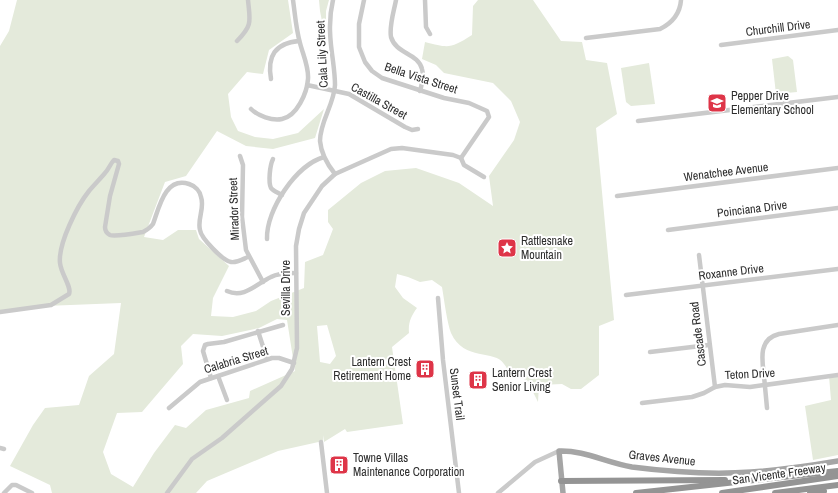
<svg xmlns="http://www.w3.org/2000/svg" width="838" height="493" font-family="'Archivo Narrow',sans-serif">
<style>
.green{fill:#e4eadb;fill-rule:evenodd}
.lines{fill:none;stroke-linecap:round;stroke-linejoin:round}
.minor{stroke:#cacaca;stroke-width:4.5}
.major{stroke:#a5a5a5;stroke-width:5.5}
.highway{stroke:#949494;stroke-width:6}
.labels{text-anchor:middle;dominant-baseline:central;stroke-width:4;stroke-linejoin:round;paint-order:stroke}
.street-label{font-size:12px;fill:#2d2d2d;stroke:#fff}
.poi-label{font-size:12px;fill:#2d2d2d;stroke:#fff;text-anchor:start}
</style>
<rect width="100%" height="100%" fill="#fff"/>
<g class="green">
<path d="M17 0H288L293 33 269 50 263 74 247 72 228 94 231 117 238 131 255 137 273 139 298 133 324 109 315 138 273 149 246 146 217 131 186 176 165 182 144 237 163 240 178 230H196L199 239 229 266 213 298 211 316 233 317 256 311 271 301 304 288 305 262 323 255 333 229 328 222V210L361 183 385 171 416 168 459 183 493 206 489 176 514 140 520 122 511 101 493 83 444 73 436 65 422 59 425 42C449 48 450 49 472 35L473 6 478 0H533L561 41 582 42 586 60 607 63 617 114 596 128 614 320 599 326V375L581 389H571L562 384 539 385 538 402 527 380 509 375C508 371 507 367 504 364 495 349 464 362 451 333 447 323 444 299 442 287L432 280 420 282 408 277 397 274 395 287 403 298 417 308C411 316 408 323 409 333L392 347 403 424 347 432 345 429 324 442 323 435V441L278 451 207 481 196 493H52L50 485 10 466 33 425 45 408 79 405 89 376 114 354 121 303 45 306 0 311V46L9 31ZM277 319 287 320 295 371 250 391 249 398 206 410 186 428 175 425 154 453 133 487 111 474 103 452 117 413 142 412 183 364 181 346 193 334 222 336 259 328ZM327 325 336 356 330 364 320 362 317 326Z"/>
<path d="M319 0H329L326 11V42L320 11Z"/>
<path d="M788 56 793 60 797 92 776 94 772 59Z"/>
<path d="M649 63 655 104 631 106 626 102 621 68Z"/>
<path d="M838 375V455L813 460 805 406 831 400 829 376Z"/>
</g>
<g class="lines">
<g class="minor">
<path d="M333 0C328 21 330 40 333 61 334 69 335 77 335 85 334 105 320 121 320 141 321 153 327 164 335 174"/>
<path d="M364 0 359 24V47L365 62 372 71 382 78 444 98 469 103 487 111 489 117 461 158"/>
<path d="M396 0C394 11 389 26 391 37 396 54 418 53 422 69 424 76 422 84 420 91"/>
<path d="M425 0 426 27 430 34"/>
<path d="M586 38 660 29C672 23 680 14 681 0"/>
<path d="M237 41C253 25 250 21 248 0"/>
<path d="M721 45 838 30"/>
<path d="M271 79C267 56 275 43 299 41"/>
<path d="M307 85 349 94 405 127 412 130 418 129"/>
<path d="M251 109C258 116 272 121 282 119 297 116 307 93 308 79 309 67 303 55 300 43 296 29 295 14 293 0"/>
<path d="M638 121 838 97"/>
<path d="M240 156 243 165 242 217 246 250 263 282"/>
<path d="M461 158 464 165 484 177"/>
<path d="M273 159C270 165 268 182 271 188 273 191 279 193 282 195"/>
<path d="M617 196 838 168"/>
<path d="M668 230 838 208"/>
<path d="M267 239C266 210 296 165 324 157"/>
<path d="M699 255 715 387"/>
<path d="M227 291C244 299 256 284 271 277 278 273 288 273 296 273"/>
<path d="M626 295 838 269"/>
<path d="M438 298 443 360 459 493"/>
<path d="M0 312 51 305 69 294C72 287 61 274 60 263 58 244 77 206 89 191 94 185 100 179 105 173 109 169 110 164 114 160L118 161 119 164 110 196 105 227C105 230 106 233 110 235 115 237 137 233 143 232 147 230 150 228 153 224 159 208 165 176 189 184 195 186 200 191 201 197 205 208 197 219 200 230 201 238 223 261 231 262 237 263 243 259 248 257"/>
<path d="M258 331 267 359"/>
<path d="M650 352 709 345"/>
<path d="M218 376 227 400"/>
<path d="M211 378 203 351 205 345 208 344 224 342 283 325"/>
<path d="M642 403 692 397 704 393 715 387 725 385 750 387 838 375"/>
<path d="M169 408 200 382 272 358H279L294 363"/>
<path d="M767 408C766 397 765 387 764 376 762 360 758 339 779 334L838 325"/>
<path d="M321 442 327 493"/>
<path d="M0 448 4 449"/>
<path d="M4 493 12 485H16L32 493"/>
<path d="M167 493 192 459 222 438 281 386 292 369 297 348 296 246 299 229 304 213 322 186 335 174 391 149 402 148 453 155 461 158"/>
<path d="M498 493 535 462 559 451"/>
</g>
<path class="major" d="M563 493 559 451C584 450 607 463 632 467 671 472 711 475 751 472 780 470 809 466 838 461"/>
<g class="highway">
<path d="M561 481 725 480"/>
<path d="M636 493 838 471"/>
<path d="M722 493 838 476"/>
<path d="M775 493 838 485"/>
<path d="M810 493 824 491"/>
</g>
</g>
<defs>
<symbol id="school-square" viewBox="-11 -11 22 22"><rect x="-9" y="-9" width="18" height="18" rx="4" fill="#de3548" stroke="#fff"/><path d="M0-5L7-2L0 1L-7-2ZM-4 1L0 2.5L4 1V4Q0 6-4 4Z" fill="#fff"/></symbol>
<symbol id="sight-square" viewBox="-11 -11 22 22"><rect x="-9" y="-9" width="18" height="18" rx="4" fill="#de3548" stroke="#fff"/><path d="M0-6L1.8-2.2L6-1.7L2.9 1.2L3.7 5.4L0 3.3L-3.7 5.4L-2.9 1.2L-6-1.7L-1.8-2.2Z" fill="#fff"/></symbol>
<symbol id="building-square" viewBox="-11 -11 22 22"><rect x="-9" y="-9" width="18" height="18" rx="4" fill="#de3548" stroke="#fff"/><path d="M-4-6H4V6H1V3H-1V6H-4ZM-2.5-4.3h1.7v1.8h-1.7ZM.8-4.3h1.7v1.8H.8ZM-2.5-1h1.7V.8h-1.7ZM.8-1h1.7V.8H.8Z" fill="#fff"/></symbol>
</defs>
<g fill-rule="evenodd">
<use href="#school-square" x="706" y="92" width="22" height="22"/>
<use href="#sight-square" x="496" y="237" width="22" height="22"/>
<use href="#building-square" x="414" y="358" width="22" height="22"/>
<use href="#building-square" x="467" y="369" width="22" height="22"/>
<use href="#building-square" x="328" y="454" width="22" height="22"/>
</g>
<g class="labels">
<g class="street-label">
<text transform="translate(778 28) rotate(-7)">Churchill Drive</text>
<text transform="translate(322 54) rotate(-93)">Cala Lily Street</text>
<text transform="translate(421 78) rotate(18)">Bella Vista Street</text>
<text transform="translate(379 101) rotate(29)">Castilla Street</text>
<text transform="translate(726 172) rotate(-7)">Wenatchee Avenue</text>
<text transform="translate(234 209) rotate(-92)">Mirador Street</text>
<text transform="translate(752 209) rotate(-7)">Poinciana Drive</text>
<text transform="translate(731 272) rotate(-7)">Roxanne Drive</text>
<text transform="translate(286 288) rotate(-90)">Sevilla Drive</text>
<text transform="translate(698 334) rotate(-97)">Cascade Road</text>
<text transform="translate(236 360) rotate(-17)">Calabria Street</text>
<text transform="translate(750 374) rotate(-3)">Teton Drive</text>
<text transform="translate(457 394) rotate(83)">Sunset Trail</text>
<text transform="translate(662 458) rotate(6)">Graves Avenue</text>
<text transform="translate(779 474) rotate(-8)">San Vicente Freeway</text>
</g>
<g class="poi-label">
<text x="731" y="96">Pepper Drive<tspan x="731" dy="14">Elementary School</tspan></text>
<text x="521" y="241">Rattlesnake<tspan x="521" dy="14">Mountain</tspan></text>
<text x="411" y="362" text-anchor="end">Lantern Crest<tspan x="411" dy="14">Retirement Home</tspan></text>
<text x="492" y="373">Lantern Crest<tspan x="492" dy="14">Senior Living</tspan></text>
<text x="353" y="458">Towne Villas<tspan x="353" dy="14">Maintenance Corporation</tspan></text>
</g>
</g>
</svg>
